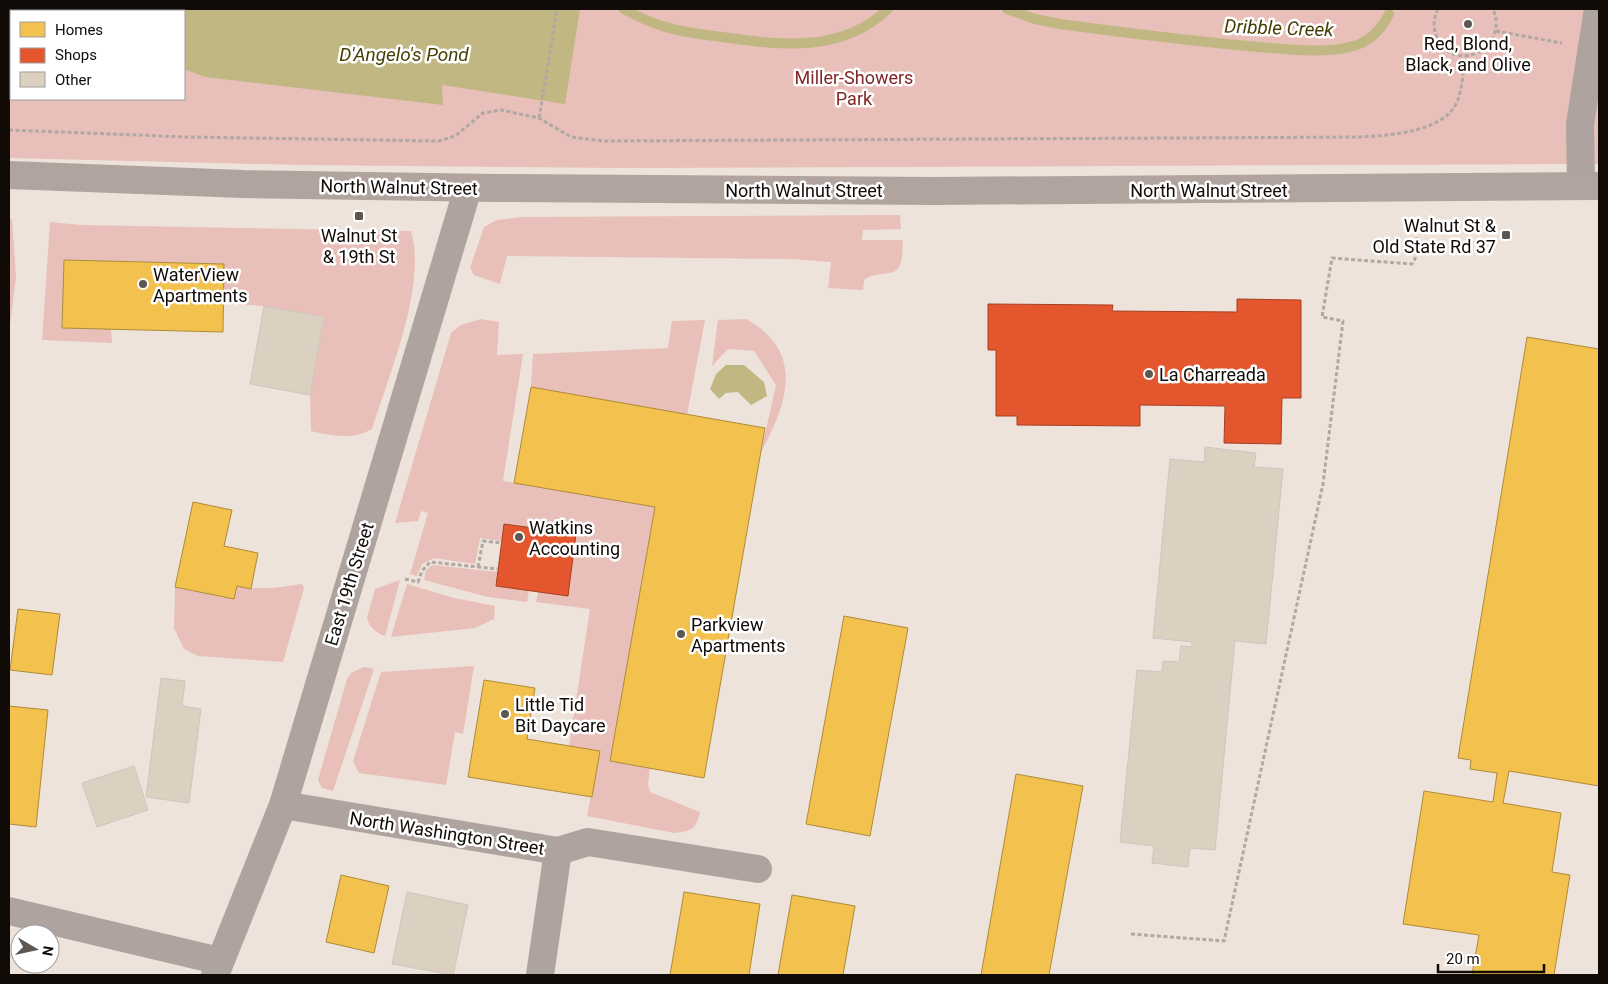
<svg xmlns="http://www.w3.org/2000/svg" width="1608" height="984" font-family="Roboto,sans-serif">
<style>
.green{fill:#e8bfb9;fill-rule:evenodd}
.water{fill:#c0b783}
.homes{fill:#f2c14e;stroke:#ae8a39}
.shops{fill:#e4572e;stroke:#a54022}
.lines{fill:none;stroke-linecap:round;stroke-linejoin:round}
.stream{stroke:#c0b783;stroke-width:10}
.building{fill:#dcd1c0;stroke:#cdc6c0}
.path{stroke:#b1a8a4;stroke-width:3;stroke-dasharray:4 2.5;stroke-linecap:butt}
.minor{stroke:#aea39e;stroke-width:28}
.primary{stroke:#b1a49e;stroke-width:28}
.poi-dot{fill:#5e5751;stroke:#fff;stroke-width:2}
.labels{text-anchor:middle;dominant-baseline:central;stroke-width:5;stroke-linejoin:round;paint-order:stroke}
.poi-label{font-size:18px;fill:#110b07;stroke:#fff;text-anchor:start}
.park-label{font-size:18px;fill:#802628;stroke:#fff}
.street-label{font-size:18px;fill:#110b07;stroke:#fff}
.water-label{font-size:19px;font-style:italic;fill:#453f03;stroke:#fff}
</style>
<rect width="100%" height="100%" fill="#ede3db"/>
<g class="green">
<path d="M9 9H1599V164L624 168 302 165 9 158ZM11 11H184V99H11Z"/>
<path d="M900 215 901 229 863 230 862 240H903C902 248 903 258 900 265 896 278 876 270 864 280L863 290 828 288 831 262 792 259 507 256 500 284 474 275 470 268 484 227 497 220 523 217Z"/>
<path d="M9 219H12L16 276 9 336Z"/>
<path d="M50 222 80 225 411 231C427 286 389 374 372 429 353 440 332 436 311 431L310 395 324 317 264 306 223 303 224 264 64 260 62 328 111 329 112 343 42 340Z"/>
<path d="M481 319 499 322 497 355 523 354 503 481 655 507 610 761 650 768 648 785 650 792 700 812C696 829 692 831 674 833L587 816 599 751 569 746 590 609 536 602 538 592 502 541 480 538 475 564 434 558 422 564 417 576 410 574 428 513 421 511 418 521 395 523 451 333 461 325Z"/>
<path d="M746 319C806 352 787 404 761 452L776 385 754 351 728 349 712 366 718 320Z"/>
<path d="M705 320 687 415 531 387 533 354 668 348 672 321Z"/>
<path d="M432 565 498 572 496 586 529 590 527 602 488 597 424 580 426 571Z"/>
<path d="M400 580 385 636C376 633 369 627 367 618L375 589Z"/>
<path d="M302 584 304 588 283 662 198 656 184 649 174 628 175 587 234 599 237 586C259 591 280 587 302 584Z"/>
<path d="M407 584 454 598 495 606 494 619 475 628 391 637Z"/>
<path d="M474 666 463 734 455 732 446 785 359 773 353 761 381 672Z"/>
<path d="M364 667 374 669 333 791 322 788 318 780 347 679 351 673Z"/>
</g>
<g class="water">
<path d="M9 9H580L565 104 442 85 443 105 205 77 184 69V11H11V46H9Z"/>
<path d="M726 365H744L764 382 767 396 751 405 738 392 726 393 719 399 710 389 716 374Z"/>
</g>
<g class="homes">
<path d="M64 260 224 264 223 332 62 328Z"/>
<path d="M1527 337 1599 349V786L1509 771 1503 803 1561 813 1552 872 1570 875 1554 975H1472L1479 935 1403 924 1424 791 1493 802 1497 773 1470 769 1471 760 1458 758Z"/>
<path d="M531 387 765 428 704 778 610 761 655 507 514 483Z"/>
<path d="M193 502 232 510 224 546 258 553 251 589 237 586 234 599 175 587Z"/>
<path d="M18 609 60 614 52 675 10 670Z"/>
<path d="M844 616 908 628 870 836 806 824Z"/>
<path d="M484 680 535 688 527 739 600 751 592 797 468 777Z"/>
<path d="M9 706 48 710 36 827 9 824Z"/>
<path d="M1016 774 1083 786 1049 975H981Z"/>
<path d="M341 875 389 886 374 953 326 942Z"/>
<path d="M684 892 760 904 749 975H670Z"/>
<path d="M792 895 855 906 843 975H778Z"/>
</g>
<g class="shops">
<path d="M1237 299 1301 300V398H1282L1281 444 1224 443 1225 406 1140 405V426L1017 425V416H996V350H988V304L1113 305 1112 311 1237 312Z"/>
<path d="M504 524 576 534 568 596 496 586Z"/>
</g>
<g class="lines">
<g class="stream">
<path d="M624 9C659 29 683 32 722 37 780 45 841 54 888 9"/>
<path d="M1007 9 1035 19 1060 24C1126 33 1192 41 1258 47 1287 49 1320 54 1350 47 1368 43 1381 30 1389 14"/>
</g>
</g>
<g class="building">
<path d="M264 306 324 317 310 395 250 384Z"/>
<path d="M1205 447 1256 453 1254 467 1283 469 1266 644 1235 641 1215 850 1190 848 1188 867 1152 863 1154 846 1120 842 1137 670 1162 672 1163 661 1179 662 1181 646 1192 647V642L1153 638 1170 459 1204 462Z"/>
<path d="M161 678 185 681 182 706 201 709 189 803 146 797Z"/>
<path d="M134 766 148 810 97 827 82 783Z"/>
<path d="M407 892 468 905 453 975 392 964Z"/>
</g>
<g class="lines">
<g class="path">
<path d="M1438 9C1433 19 1433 28 1437 38 1454 75 1510 49 1493 9"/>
<path d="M1496 31 1562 43"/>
<path d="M539 118 557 9"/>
<path d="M9 130 187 137 439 141 455 136 483 113 501 110 539 118 571 137 603 141 1362 137C1390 135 1444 132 1457 102 1463 87 1463 71 1465 56"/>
<path d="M478 567 483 541 502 543"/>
<path d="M405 579 418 582 422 571 430 562 498 569"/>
<path d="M1131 934 1224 941 1323 484 1343 321 1322 317 1332 258 1412 264 1415 259 1417 236"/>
</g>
<g class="minor">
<path d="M1581 186 1580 124 1598 9"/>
<path d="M283 805 558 851 588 842 758 869"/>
<path d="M9 911 220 961"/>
<path d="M215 975 283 805 468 188"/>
<path d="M540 975 558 851"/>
</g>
<path class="primary" d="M9 175 243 184 496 188 934 191 1599 186"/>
</g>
<g class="poi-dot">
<circle cx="1468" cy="24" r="5"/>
<rect x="354" y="211" width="10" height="10" rx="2.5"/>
<rect x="1501" y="230" width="10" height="10" rx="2.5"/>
<circle cx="143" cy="284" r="5"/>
<circle cx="1149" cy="374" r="5"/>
<circle cx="519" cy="537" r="5"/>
<circle cx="681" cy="634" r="5"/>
<circle cx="505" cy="714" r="5"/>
</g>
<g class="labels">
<g class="poi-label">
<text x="1468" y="43" text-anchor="middle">Red, Blond,<tspan x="1468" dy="21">Black, and Olive</tspan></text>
<text x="1496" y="225" text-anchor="end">Walnut St &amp;<tspan x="1496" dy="21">Old State Rd 37</tspan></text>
<text x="359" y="235" text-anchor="middle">Walnut St<tspan x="359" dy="21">&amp; 19th St</tspan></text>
<text x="153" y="274">WaterView<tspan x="153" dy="21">Apartments</tspan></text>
<text x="1159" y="374">La Charreada</text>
<text x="529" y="527">Watkins<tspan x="529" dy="21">Accounting</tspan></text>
<text x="691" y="624">Parkview<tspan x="691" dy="21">Apartments</tspan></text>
<text x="515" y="704">Little Tid<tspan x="515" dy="21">Bit Daycare</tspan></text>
</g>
<g class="park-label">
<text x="854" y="77">Miller-Showers<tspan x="854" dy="21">Park</tspan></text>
</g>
<g class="street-label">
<text transform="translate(399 187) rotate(1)">North Walnut Street</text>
<text x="804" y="190">North Walnut Street</text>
<text x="1209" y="190">North Walnut Street</text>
<text transform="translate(349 584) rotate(-73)">East 19th Street</text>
<text transform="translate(447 833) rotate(9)">North Washington Street</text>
</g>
<g class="water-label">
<text transform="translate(1279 28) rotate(2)">Dribble Creek</text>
<text x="404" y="54">D'Angelo's Pond</text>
</g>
</g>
<rect width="1608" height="984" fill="none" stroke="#110b07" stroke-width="20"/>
<rect x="10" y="10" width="175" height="90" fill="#ffffff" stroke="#a09d9c"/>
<rect x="20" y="22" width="25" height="15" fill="#f2c14e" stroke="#a09d9c"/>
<text x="55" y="35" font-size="15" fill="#110b07">Homes</text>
<rect x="20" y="48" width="25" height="15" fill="#e4572e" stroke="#a09d9c"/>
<text x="55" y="60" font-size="15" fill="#110b07">Shops</text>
<rect x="20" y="72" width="25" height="15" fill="#dcd1c0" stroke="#a09d9c"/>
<text x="55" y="85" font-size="15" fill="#110b07">Other</text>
<g transform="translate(35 949) rotate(99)"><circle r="24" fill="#ffffff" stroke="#a09d9c"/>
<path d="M0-4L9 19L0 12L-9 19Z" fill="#5e5751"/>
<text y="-8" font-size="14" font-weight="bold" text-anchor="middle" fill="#110b07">N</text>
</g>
<path d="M1438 964v8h106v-8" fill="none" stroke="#110b07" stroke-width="2.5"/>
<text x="1446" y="964" font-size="15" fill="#110b07" stroke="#ffffff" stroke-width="4" paint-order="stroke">20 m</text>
</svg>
